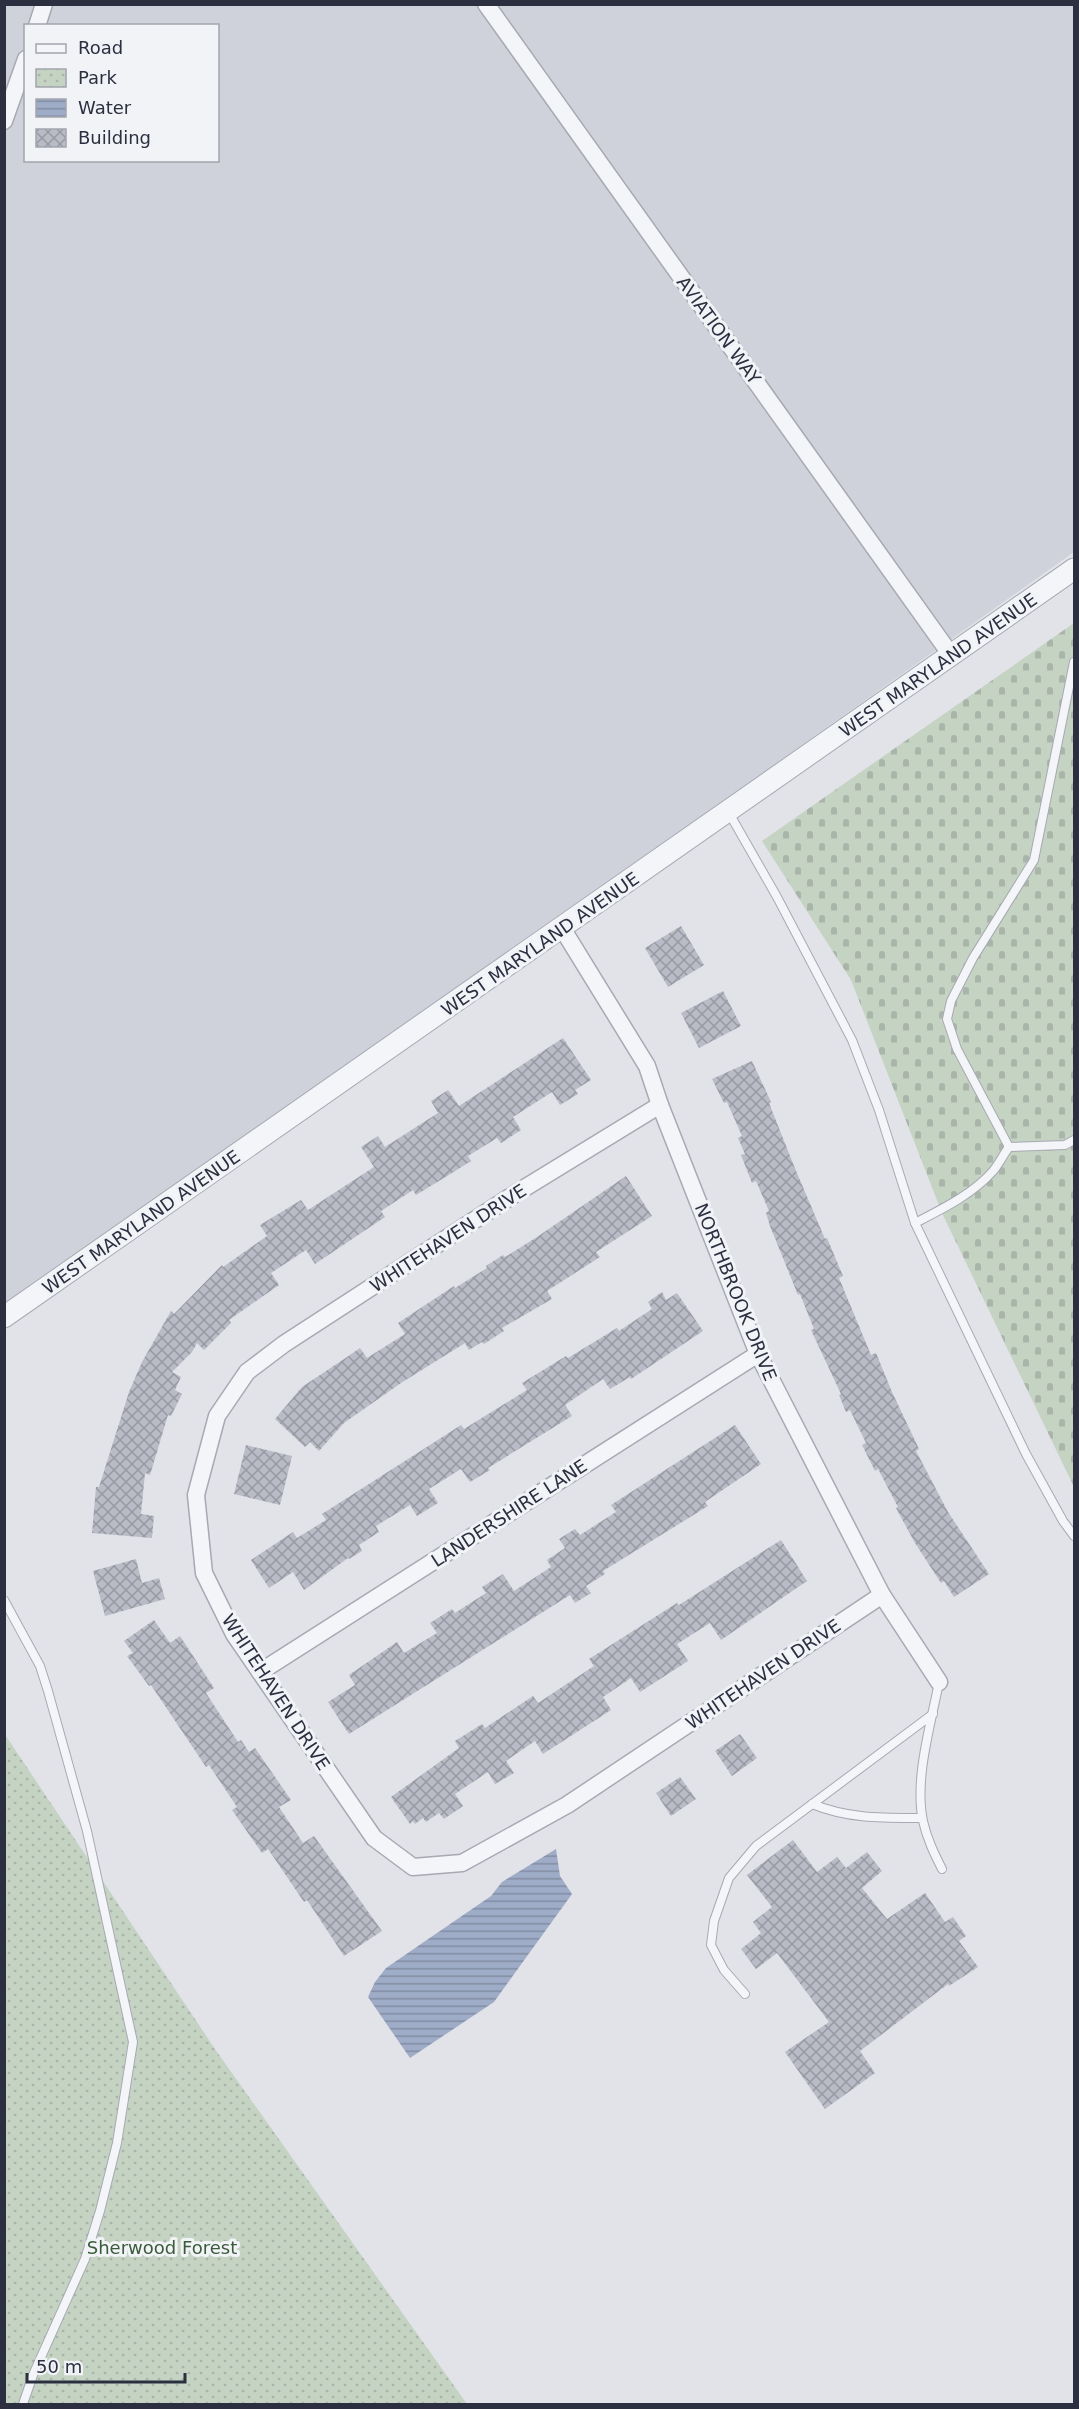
<svg xmlns="http://www.w3.org/2000/svg" width="1079" height="2409" font-family="'DejaVu Sans',sans-serif">
<style>
.built{fill:#d0d2db;fill-rule:evenodd}
.cemetery{fill:url(#cemetery-stones)}
.park{fill:url(#park-dots)}
.water{fill:url(#water-rules)}
.building{fill:url(#building-cross-hatch)}
.lines{fill:none;stroke-linecap:round;stroke-linejoin:round}
.service-casing{stroke:#a7a9b3;stroke-width:10}
.minor-casing{stroke:#a7a9b3;stroke-width:19}
.tertiary-casing{stroke:#a7a9b3;stroke-width:23}
.service{stroke:#f4f5f8;stroke-width:8}
.minor{stroke:#f4f5f8;stroke-width:16}
.tertiary{stroke:#f4f5f8;stroke-width:21}
.labels{text-anchor:middle;dominant-baseline:central;stroke-width:6;stroke-linejoin:round;paint-order:stroke}
.street-label{font-size:18px;fill:#2b2f40;stroke:#f1f3f7}
.park-label{font-size:18px;fill:#3a5b39;stroke:#f1f3f7}
</style>
<defs>
<pattern id="cemetery-stones" width="16" height="16" patternUnits="userSpaceOnUse" patternTransform="scale(1.5)"><rect width="16" height="16" fill="#c5d3c3"/><path d="M2 7V4a2 2 0 0 1 4 0v3zM10 15v-3a2 2 0 0 1 4 0v3z" fill="#a9b5a9"/></pattern>
<pattern id="park-dots" width="8" height="8" patternUnits="userSpaceOnUse" patternTransform="scale(1.5)"><rect width="8" height="8" fill="#c5d3c3"/><path d="M2 2h.1M6 6h.1" fill="none" stroke="#a9b5a9" stroke-width="1.8" stroke-linecap="round"/></pattern>
<pattern id="water-rules" width="6" height="5" patternUnits="userSpaceOnUse" patternTransform="scale(1.5)"><rect width="6" height="5" fill="#9facc7"/><path d="M0 2.5h6" fill="none" stroke="#828ca3"/></pattern>
<pattern id="building-cross-hatch" width="8" height="8" patternUnits="userSpaceOnUse" patternTransform="scale(1.5)"><rect width="8" height="8" fill="#b9bcc6"/><path d="M0 0l8 8M0 8l8-8" fill="none" stroke="#9799a2"/></pattern>
</defs>
<rect width="100%" height="100%" fill="#e2e3e9"/>
<path class="built" d="M5 5H1074V552L182 1185 5 1307ZM26 26H218V160H26Z"/>
<path class="cemetery" d="M1074 623V1487L942 1213 851 980 762 841Z"/>
<path class="park" d="M4 1733 217 2052 467 2404H5Z"/>
<path class="water" d="M556 1849 560 1876 572 1894 494 2002 410 2058 368 1997 375 1982 386 1968 491 1896 502 1882Z"/>
<g class="building">
<path d="M681 926 704 965 668 987 645 948Z"/>
<path d="M723 991 741 1026 699 1048 681 1013Z"/>
<path d="M563 1038 591 1080 575 1090 578 1094 560 1105 552 1092 513 1117 521 1130 501 1143 497 1138 468 1156 471 1161 452 1173 416 1195 413 1190 381 1211 385 1217 315 1264 306 1250 271 1273 279 1285 229 1320 231 1323 204 1350 197 1343 192 1352 172 1372 181 1377 175 1390 182 1394 171 1416 168 1415 150 1475 145 1473 141 1514 154 1516 152 1538 92 1533 96 1487H99L129 1392 142 1362 171 1311 174 1314 222 1265 223 1267 267 1236 260 1225 301 1200 308 1210 374 1167 361 1147 378 1136 385 1147 438 1113 431 1101 448 1090 459 1106Z"/>
<path d="M752 1061 771 1102 769 1103 794 1166 825 1239 827 1238 843 1276 839 1278 871 1355 876 1353 892 1392 919 1449 916 1451 948 1512 989 1574 954 1597 944 1581 941 1583 915 1543 896 1508 898 1507 878 1469 875 1471 862 1445 866 1443 850 1410 846 1412 839 1395 841 1394 811 1330 814 1329 800 1294 798 1295 770 1226 766 1213 769 1211 756 1181 752 1183 741 1155 745 1154 738 1138 742 1136 727 1102 724 1103 712 1079Z"/>
<path d="M626 1176 652 1216 596 1252 600 1257 547 1291 552 1299 502 1328 504 1331 484 1344 482 1342 469 1350 465 1343 401 1383 344 1423 319 1451 310 1442 305 1447 275 1419 302 1387 347 1357 360 1348 367 1358 405 1334 398 1323 454 1286 455 1288 487 1268 486 1266 503 1255 505 1257 537 1237Z"/>
<path d="M662 1292 666 1300 677 1293 703 1331 631 1379 630 1377 610 1389 603 1379 565 1405 572 1416 488 1468 490 1470 470 1482 461 1469 429 1489 438 1503 417 1516 410 1505 376 1526 379 1532 359 1545 362 1551 349 1559 348 1558 304 1590 293 1572 269 1588 251 1560 293 1532 297 1538 326 1520 322 1514 419 1452 461 1425 464 1429 527 1390 522 1383 566 1356 568 1358 617 1328 619 1331 652 1309 648 1302Z"/>
<path d="M735 1425 761 1464 705 1502 708 1506 603 1571 605 1574 586 1586 591 1593 575 1603 570 1595 349 1734 328 1702 355 1685 349 1675 397 1642 404 1653 437 1633 430 1623 452 1609 455 1613 486 1593 482 1587 503 1574 514 1591 551 1567 547 1560 565 1548 559 1539 575 1529 580 1535 616 1512 611 1505Z"/>
<path d="M246 1445 292 1456 280 1505 234 1494Z"/>
<path d="M781 1540 807 1581 721 1640 710 1623 677 1644 688 1661 640 1692 631 1678 603 1697 611 1710 543 1754 535 1741 506 1761 514 1773 495 1784 488 1772 455 1794 463 1806 444 1819 439 1813 426 1822 423 1818 415 1824 413 1821 410 1824 391 1797 459 1748 455 1741 482 1724 485 1728 533 1696 538 1703 594 1666 589 1659 677 1603 679 1605Z"/>
<path d="M136 1559 142 1583 159 1578 165 1599 105 1616 93 1571Z"/>
<path d="M154 1620 170 1643 180 1636 214 1688 206 1693 238 1742 241 1740 249 1752 255 1748 291 1800 279 1807 303 1843 314 1836 382 1931 344 1956 307 1900 304 1902 268 1849 262 1853 232 1810 237 1807 209 1765 206 1767 151 1685 149 1686 127 1656 133 1653 124 1641Z"/>
<path d="M740 1734 757 1758 732 1776 715 1751Z"/>
<path d="M680 1777 696 1799 671 1816 656 1793Z"/>
<path d="M793 1840 817 1872 837 1857 846 1868 867 1852 882 1871 862 1888 887 1919 925 1893 945 1922 953 1917 966 1936 959 1941 978 1967 949 1986 948 1984 860 2051 875 2073 825 2109 785 2052 829 2022 777 1953 756 1969 741 1949 761 1933 753 1922 772 1907 747 1875Z"/>
</g>
<g class="lines">
<defs>
<g id="service">
<path d="M729 813 777 897 852 1040 879 1110 915 1223 1026 1454 1063 1521 1074 1536"/>
<path d="M1009 1147 957 1049 947 1019 951 1001 973 958 1034 860 1074 662"/>
<path d="M915 1223C942 1209 973 1194 993 1171 999 1164 1003 1155 1009 1147L1065 1145 1074 1140"/>
<path d="M4 1600 40 1666 48 1691 87 1831 133 2042 117 2143 100 2211 85 2259 33 2375 23 2404"/>
<path d="M939 1682C931 1724 914 1779 923 1821 927 1839 934 1853 942 1869"/>
<path d="M812 1804C849 1819 883 1818 922 1818"/>
<path d="M745 1994 724 1970 711 1945 714 1921 729 1878 756 1846 933 1714"/>
</g>
<g id="minor">
<path d="M486 4 951 655"/>
<path d="M37 26 44 4"/>
<path d="M4 121 26 59"/>
<path d="M562 928 647 1066 660 1105 758 1354 882 1595 939 1682"/>
<path d="M660 1105 510 1197 284 1344 247 1372 217 1416 196 1495 204 1573 234 1634 374 1838 413 1867 462 1863 567 1805 882 1595"/>
<path d="M260 1672 758 1354"/>
</g>
<path id="tertiary" d="M4 1317 1074 569"/>
</defs>
<use href="#service" class="service-casing"/>
<use href="#minor" class="minor-casing"/>
<use href="#tertiary" class="tertiary-casing"/>
<use href="#service" class="service"/>
<use href="#minor" class="minor"/>
<use href="#tertiary" class="tertiary"/>
</g>
<g class="labels">
<g class="street-label">
<text transform="translate(719 330) rotate(54)">AVIATION WAY</text>
<text transform="translate(938 665) rotate(-35)">WEST MARYLAND AVENUE</text>
<text transform="translate(540 944) rotate(-35)">WEST MARYLAND AVENUE</text>
<text transform="translate(141 1222) rotate(-35)">WEST MARYLAND AVENUE</text>
<text transform="translate(448 1238) rotate(-33)">WHITEHAVEN DRIVE</text>
<text transform="translate(736 1292) rotate(68)">NORTHBROOK DRIVE</text>
<text transform="translate(509 1513) rotate(-33)">LANDERSHIRE LANE</text>
<text transform="translate(763 1674) rotate(-34)">WHITEHAVEN DRIVE</text>
<text transform="translate(276 1692) rotate(57)">WHITEHAVEN DRIVE</text>
</g>
<g class="park-label">
<text x="162" y="2247">Sherwood Forest</text>
</g>
</g>
<rect width="1079" height="2409" fill="none" stroke="#2b2f40" stroke-width="12"/>
<rect x="24" y="24" width="195" height="138" fill="#f1f3f7" stroke="#a2a5ae" stroke-width="1.5"/>
<rect x="36" y="44" width="30" height="9" fill="#f4f5f8" stroke="#a2a5ae" stroke-width="1.5"/>
<text x="78" y="54" font-size="18" fill="#2b2f40">Road</text>
<rect x="36" y="69" width="30" height="18" fill="url(#park-dots)" stroke="#a2a5ae" stroke-width="1.5"/>
<text x="78" y="84" font-size="18" fill="#2b2f40">Park</text>
<rect x="36" y="99" width="30" height="18" fill="url(#water-rules)" stroke="#a2a5ae" stroke-width="1.5"/>
<text x="78" y="114" font-size="18" fill="#2b2f40">Water</text>
<rect x="36" y="129" width="30" height="18" fill="url(#building-cross-hatch)" stroke="#a2a5ae" stroke-width="1.5"/>
<text x="78" y="144" font-size="18" fill="#2b2f40">Building</text>
<path d="M27 2373v9h158v-9" fill="none" stroke="#2b2f40" stroke-width="3"/>
<text x="36" y="2373" font-size="18" fill="#2b2f40" stroke="#f1f3f7" stroke-width="4.5" paint-order="stroke">50 m</text>
</svg>
